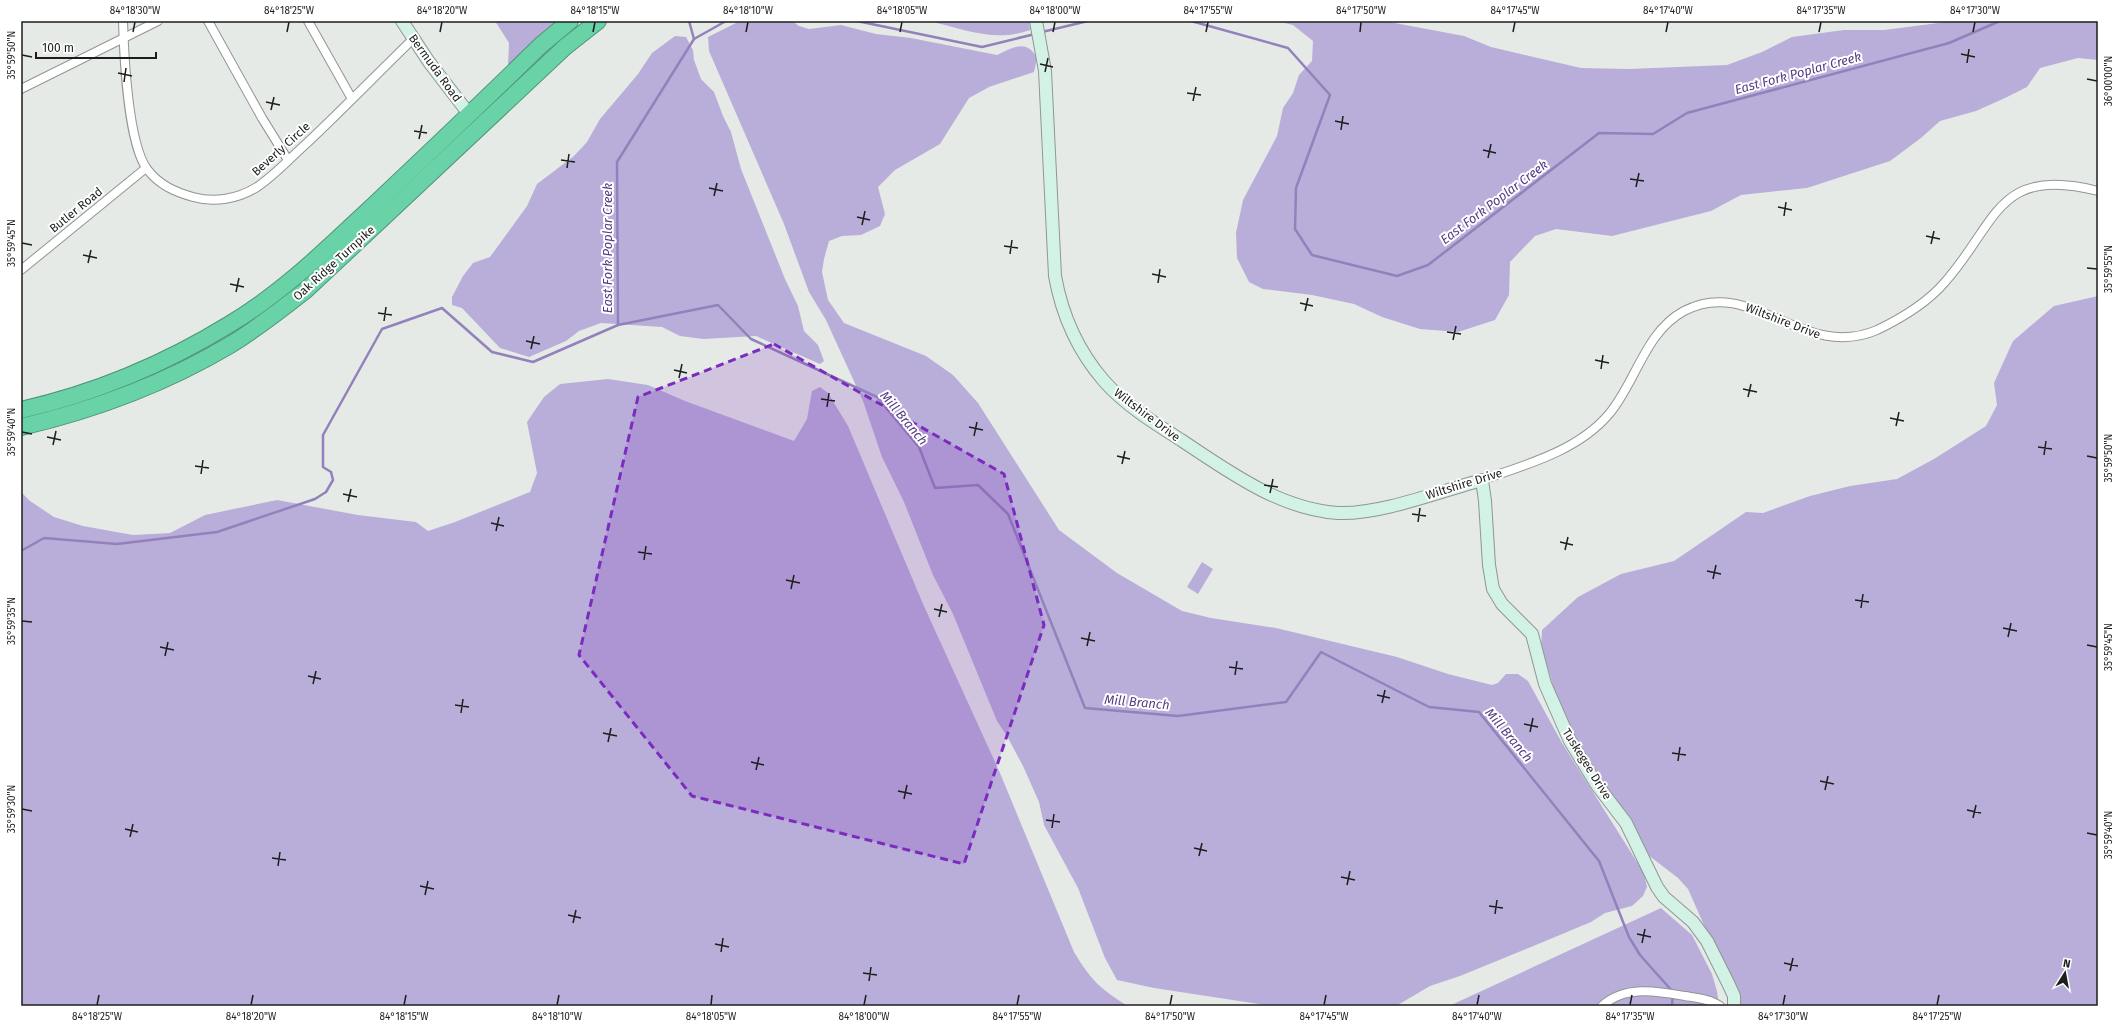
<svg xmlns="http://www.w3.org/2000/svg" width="2119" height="1027" font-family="'Fira Sans',sans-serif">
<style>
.green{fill:#b9aed9}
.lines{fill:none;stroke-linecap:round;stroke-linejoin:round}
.stream{stroke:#9381bc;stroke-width:2.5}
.street-casing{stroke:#919693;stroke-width:10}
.secondary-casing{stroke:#919693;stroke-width:14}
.highway-casing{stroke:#4e9477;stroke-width:18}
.street{stroke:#fff;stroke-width:8}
.secondary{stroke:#d2f2e5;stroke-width:12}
.highway{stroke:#69d3a7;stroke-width:16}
.marked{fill:#7b2cbf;fill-opacity:0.2;stroke:#7b2cbf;stroke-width:3;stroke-dasharray:8 5;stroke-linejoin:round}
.ticks{fill:none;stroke:#1c1e1d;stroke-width:1.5}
.labels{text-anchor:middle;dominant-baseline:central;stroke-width:4;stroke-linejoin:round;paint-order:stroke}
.street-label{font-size:12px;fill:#1c1e1d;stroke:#fff}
.water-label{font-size:13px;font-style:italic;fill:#563c85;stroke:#fff}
.neatline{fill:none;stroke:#1c1e1d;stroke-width:1.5}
.ticks-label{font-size:10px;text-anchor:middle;fill:#1c1e1d}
</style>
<rect width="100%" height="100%" fill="#e5eae7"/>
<g class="green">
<path d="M495 21H557L508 66 509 43Z"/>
<path d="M740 21H792L799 26 809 29 841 25 876 34 911 38 997 55C1013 47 1027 39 1037 58L1034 72 989 87 969 98 940 144 895 170 878 187 885 214 880 226 861 235 842 236 829 241 824 259 822 272 828 300 844 323 926 356 953 375 978 403 1059 530 1117 573 1182 611 1211 618 1276 628 1397 657 1448 674 1492 685 1498 683 1506 674H1518L1528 681 1562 743 1644 873 1647 887 1643 896 1632 906 1605 913 1591 922 1531 947 1460 976 1430 986 1396 1006H1272L1154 988 1117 980 1105 958 1078 888 1044 825 1039 802 1023 766 1007 736 997 721 953 614 933 575 904 502 882 457 863 401 826 320 809 292 784 224 709 51 708 37Z"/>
<path d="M929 21H1029L1030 30C995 43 963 29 929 21Z"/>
<path d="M1276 21H1384L1464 36 1491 47 1581 68 1629 69 1727 65 1762 52 1792 37 1844 30H1884L1954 21H2098V60L2078 58 2040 68 2027 87 2005 98 1976 111 1940 121 1921 138 1890 161 1807 188 1741 195 1711 211 1612 236 1556 229 1535 236 1510 262 1509 295 1495 320 1458 332 1420 329 1382 317 1354 304 1312 295 1263 289 1249 282 1237 258 1236 233 1243 200 1277 136 1283 108 1293 93 1299 75 1312 61 1313 41 1293 25Z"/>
<path d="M675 36 686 37 693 50 694 60 701 79 714 92 723 116 731 132 741 169 785 279 798 306 804 331 818 345 824 361 820 364 756 336 703 339 680 336 662 327 601 323 579 331 566 341 529 357 500 348 462 308 452 305V297L463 276 473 263 490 257 527 206 537 184 574 156 587 142 600 119 638 74 652 53Z"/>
<path d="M2098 296V1006H1740L1688 889 1678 878 1643 851 1575 741 1554 695 1551 678 1541 649 1542 630 1578 597 1621 574 1674 561 1746 512 1763 513 1810 496 1850 486 1897 479 1934 459 1986 426 1997 405 1994 383 2013 341 2054 306Z"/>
<path d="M608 379 648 385 685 401 794 441 807 419 812 391 820 387 828 393 848 426 923 604 1000 773 1074 952C1091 980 1100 989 1128 1006H21V492L30 501 54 517 83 526 133 535 170 533 205 515 277 500 358 515 416 522 428 531 455 522 530 492 537 473 527 422 544 397 560 384Z"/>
<path d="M1202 562 1213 569 1198 594 1187 587Z"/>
<path d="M1661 908 1692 935 1712 974 1717 991 1719 1006H1449Z"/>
</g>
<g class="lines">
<g class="stream">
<path d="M689 21 694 39"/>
<path d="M857 21 982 47 1035 34"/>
<path d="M1191 21 1288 48 1330 95 1296 188 1295 229 1312 255 1397 276 1428 265 1599 133 1653 134 1687 113 1949 43 2000 21"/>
<path d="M1042 32 1088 21"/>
<path d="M618 325 617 162 694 39 726 21"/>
<path d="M21 551 44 538 117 544 217 532 315 499 326 492 333 480 331 472 323 467V435L382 329 442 308 492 352 533 362 618 325 718 305 751 339 877 397 919 447 935 488 978 485 1008 514 1085 708 1178 716 1286 702 1321 652 1429 707 1479 712 1599 861 1629 937 1640 955 1673 992 1672 1006"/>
</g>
<defs>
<g id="street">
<path d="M123 21C124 55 128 143 147 169 159 185 175 192 193 197 214 203 238 199 257 187 275 175 290 158 307 143 343 109 377 74 413 39"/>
<path d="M208 21 262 118 288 160"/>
<path d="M308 21 352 99"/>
<path d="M21 89 158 21"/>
<path d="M21 270 146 168"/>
<path d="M1482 480C1525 465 1578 451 1609 414 1636 382 1645 332 1684 311 1752 275 1803 362 1877 330 1900 319 1928 302 1945 282 1998 222 1997 165 2098 191"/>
<path d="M1602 1006C1625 985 1657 991 1685 996 1697 998 1710 999 1720 1006"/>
</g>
<g id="secondary">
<path d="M402 21 429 62 469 114"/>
<path d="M1036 21 1045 71 1055 276C1062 315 1078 351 1104 381 1125 405 1154 423 1181 440 1228 471 1279 509 1338 513 1379 515 1441 491 1482 480L1485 501 1489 565 1493 589 1502 604 1532 634 1545 684 1570 741 1597 785 1626 823 1657 887 1664 897 1693 922 1707 941 1728 983 1734 996V1006"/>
</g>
<g id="highway">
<path d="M21 410C96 393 165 364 230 324 285 291 331 245 377 202 432 150 487 98 541 45L570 21"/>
<path d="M21 427C94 410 166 383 230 345 256 329 282 309 306 290L565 47 598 21"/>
</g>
</defs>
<use href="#street" class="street-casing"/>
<use href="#secondary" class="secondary-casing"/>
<use href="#highway" class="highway-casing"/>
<use href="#street" class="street"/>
<use href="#secondary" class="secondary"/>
<use href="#highway" class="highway"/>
</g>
<path class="marked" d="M774 344 1004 474 1044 625 964 864 692 796 579 655 638 397Z"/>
<path class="ticks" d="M133 32 135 22M287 32 289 22M440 32 442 22M593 32 595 22M746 32 748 22M900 32 902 22M1053 32 1055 22M1206 32 1208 22M1360 32 1361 22M1513 32 1515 22M1666 32 1668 22M1819 32 1821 22M1973 32 1975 22M1961 54 1975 57M22 55 32 57M1967 63 1969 49M1040 64 1053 67M1045 72 1048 58M118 73 132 76M2087 79 2097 81M124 82 126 68M1187 93 1201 95M1193 101 1196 87M266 102 280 105M271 110 274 97M1335 121 1349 124M1341 130 1343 116M414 131 427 133M419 139 422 125M1483 150 1496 153M1488 158 1491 144M561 160 575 162M567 168 569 154M1630 179 1644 181M1636 187 1639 173M709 188 723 191M714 196 717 183M1778 207 1792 210M1784 216 1786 202M857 217 870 220M862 225 865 211M1926 236 1940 239M22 243 32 245M1931 244 1934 231M1004 246 1018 248M1010 254 1012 240M83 255 97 258M88 263 91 250M2087 268 2097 269M1152 274 1166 277M1158 283 1160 269M230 284 244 287M236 292 239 278M1300 303 1313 306M1305 311 1308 298M378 313 392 315M384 321 386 307M1447 332 1461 334M1453 340 1456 326M526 341 540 344M531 349 534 336M1595 360 1609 363M1601 369 1603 355M674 370 687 373M679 378 682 364M1743 389 1757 392M1748 397 1751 384M821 399 835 401M827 407 829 393M1890 418 1904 421M1896 426 1899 412M969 427 983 430M22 432 32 434M974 436 977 422M47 437 61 440M53 445 56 431M2038 447 2052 449M2044 455 2046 441M1117 456 1130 459M2087 456 2097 458M1122 464 1125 451M195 466 209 468M201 474 203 460M1264 485 1278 487M1270 493 1273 479M343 494 357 497M348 502 351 489M1412 514 1426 516M1418 522 1420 508M491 523 504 526M496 531 499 517M1560 542 1573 545M1565 550 1568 537M638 552 652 554M644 560 646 546M1707 571 1721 574M1713 579 1716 565M786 580 800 583M791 589 794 575M1855 600 1869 602M1861 608 1863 594M934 609 947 612M939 617 942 604M22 621 32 622M2003 628 2017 631M2008 637 2011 623M1081 638 1095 641M2087 645 2097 647M1087 646 1090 632M160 647 174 650M165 656 168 642M1229 667 1243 669M1235 675 1237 661M308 676 321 679M313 684 316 671M1377 695 1390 698M1382 703 1385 690M455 705 469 707M461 713 463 699M1524 724 1538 727M1530 732 1533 718M603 733 617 736M608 742 611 728M1672 753 1686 755M1678 761 1680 747M751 762 764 765M756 770 759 757M1820 781 1834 784M1825 790 1828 776M898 791 912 794M904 799 907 785M22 809 32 811M1967 810 1981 813M1973 818 1976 805M1046 820 1060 822M1052 828 1054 814M125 829 138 832M2087 833 2097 835M130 837 133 824M1194 848 1207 851M1199 856 1202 843M272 858 286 860M278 866 280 852M1341 877 1355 880M1347 885 1350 871M420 886 434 889M425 895 428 881M1489 906 1503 908M1495 914 1497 900M568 915 581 918M573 923 576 910M1637 934 1651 937M1642 943 1645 929M715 944 729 947M721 952 723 938M1784 963 1798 966M1790 971 1793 958M863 973 877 975M869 981 871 967M97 1005 99 995M251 1005 253 995M404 1005 406 995M557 1005 559 995M711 1005 712 995M864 1005 866 995M1017 1005 1019 995M1170 1005 1172 995M1324 1005 1326 995M1477 1005 1479 995M1630 1005 1632 995M1783 1005 1785 995M1937 1005 1939 995"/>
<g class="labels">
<g class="street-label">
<text transform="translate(435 68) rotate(54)">Bermuda Road</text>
<text transform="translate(281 149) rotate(-42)">Beverly Circle</text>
<text transform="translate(76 210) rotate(-39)">Butler Road</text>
<text transform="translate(334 263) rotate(-42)">Oak Ridge Turnpike</text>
<text transform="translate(1783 321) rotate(21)">Wiltshire Drive</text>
<text transform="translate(1147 415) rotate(37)">Wiltshire Drive</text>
<text transform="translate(1464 484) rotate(-17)">Wiltshire Drive</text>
<text transform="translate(1587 764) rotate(58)">Tuskegee Drive</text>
</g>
<g class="water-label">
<text transform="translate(1798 73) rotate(-15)">East Fork Poplar Creek</text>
<text transform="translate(1494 202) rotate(-37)">East Fork Poplar Creek</text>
<text transform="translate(607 248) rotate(-90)">East Fork Poplar Creek</text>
<text transform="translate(904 418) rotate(50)">Mill Branch</text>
<text transform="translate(1137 702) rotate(5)">Mill Branch</text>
<text transform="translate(1509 735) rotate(50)">Mill Branch</text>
</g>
</g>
<rect width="2119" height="1027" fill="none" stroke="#ffffff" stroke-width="44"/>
<g transform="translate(2065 973) rotate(11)" stroke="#ffffff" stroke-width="3" paint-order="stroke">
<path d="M0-3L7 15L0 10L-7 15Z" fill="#1c1e1d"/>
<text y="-6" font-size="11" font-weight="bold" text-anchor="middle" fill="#1c1e1d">N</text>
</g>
<path d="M36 52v6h120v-6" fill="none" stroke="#1c1e1d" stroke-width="2"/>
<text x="42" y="52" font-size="12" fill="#1c1e1d" stroke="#ffffff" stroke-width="3" paint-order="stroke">100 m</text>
<rect x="22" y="22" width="2075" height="983" class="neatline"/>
<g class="ticks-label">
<text x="135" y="14">84°18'30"W</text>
<text x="289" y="14">84°18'25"W</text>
<text x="442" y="14">84°18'20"W</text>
<text x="595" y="14">84°18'15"W</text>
<text x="748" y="14">84°18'10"W</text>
<text x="902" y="14">84°18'05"W</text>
<text x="1055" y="14">84°18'00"W</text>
<text x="1208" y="14">84°17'55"W</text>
<text x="1361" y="14">84°17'50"W</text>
<text x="1515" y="14">84°17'45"W</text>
<text x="1668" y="14">84°17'40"W</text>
<text x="1821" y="14">84°17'35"W</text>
<text x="1975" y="14">84°17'30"W</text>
<text transform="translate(11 55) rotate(-90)" y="4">35°59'50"N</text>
<text transform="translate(2108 81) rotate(-90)" y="4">36°00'00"N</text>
<text transform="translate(11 243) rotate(-90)" y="4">35°59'45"N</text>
<text transform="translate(2108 269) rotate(-90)" y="4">35°59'55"N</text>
<text transform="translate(11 432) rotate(-90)" y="4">35°59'40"N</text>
<text transform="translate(2108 458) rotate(-90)" y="4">35°59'50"N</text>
<text transform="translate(11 621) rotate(-90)" y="4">35°59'35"N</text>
<text transform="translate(2108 647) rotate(-90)" y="4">35°59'45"N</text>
<text transform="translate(11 809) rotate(-90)" y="4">35°59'30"N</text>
<text transform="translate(2108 835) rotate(-90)" y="4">35°59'40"N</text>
<text x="97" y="1020">84°18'25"W</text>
<text x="251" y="1020">84°18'20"W</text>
<text x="404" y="1020">84°18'15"W</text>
<text x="557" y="1020">84°18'10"W</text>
<text x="711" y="1020">84°18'05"W</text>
<text x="864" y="1020">84°18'00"W</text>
<text x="1017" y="1020">84°17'55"W</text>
<text x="1170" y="1020">84°17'50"W</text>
<text x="1324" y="1020">84°17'45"W</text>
<text x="1477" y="1020">84°17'40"W</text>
<text x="1630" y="1020">84°17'35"W</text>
<text x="1783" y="1020">84°17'30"W</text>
<text x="1937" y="1020">84°17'25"W</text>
</g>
</svg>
